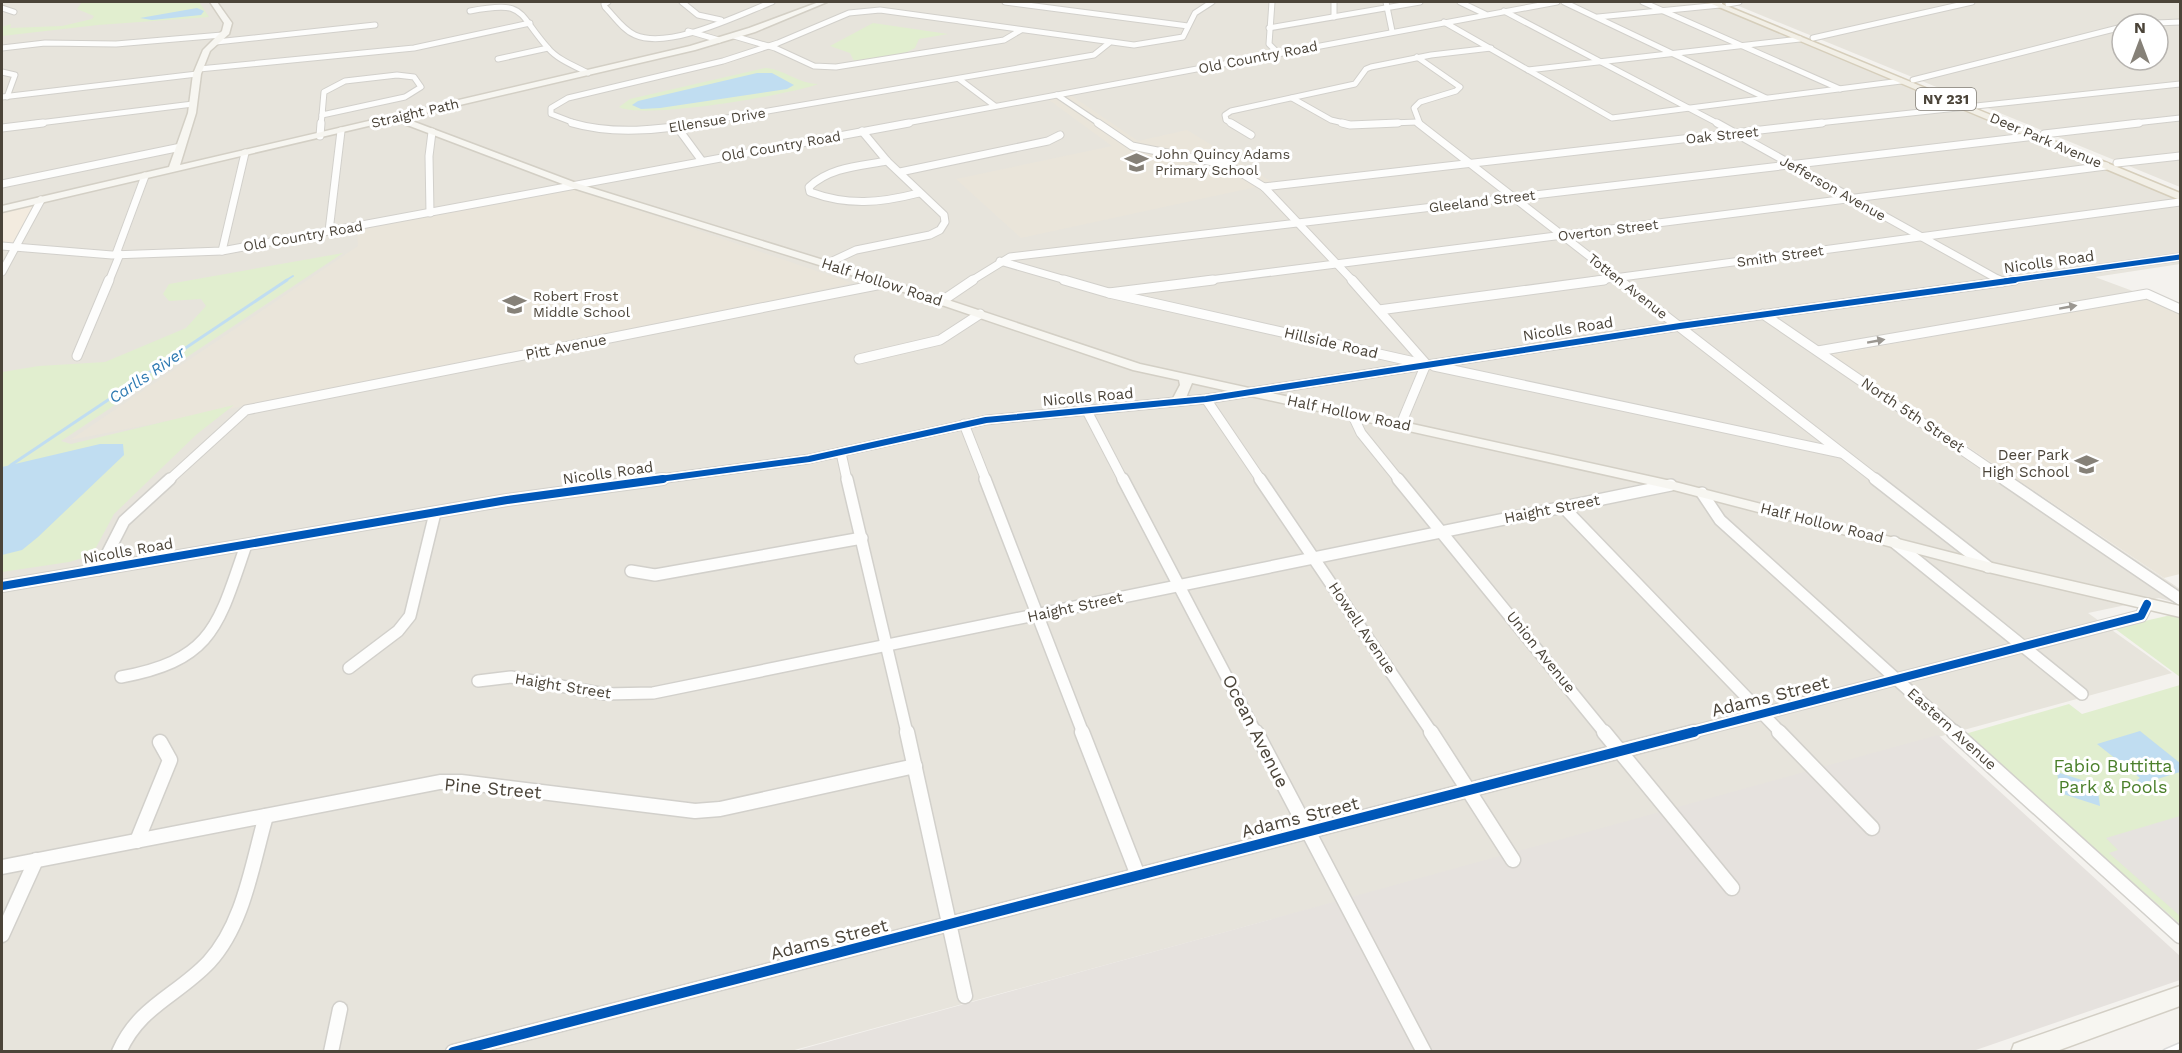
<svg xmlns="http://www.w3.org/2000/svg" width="2182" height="1053" font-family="'Work Sans',sans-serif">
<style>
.residential{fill:#e7e4dc;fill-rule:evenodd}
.commercial{fill:#f3ebdf}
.industrial{fill:#e6e2de}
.education{fill:#eae5da}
.green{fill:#e1eecf}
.parking{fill:#e6e3df}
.water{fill:#c0ddf1}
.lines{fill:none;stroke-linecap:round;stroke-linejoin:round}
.stream-far1{stroke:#c0ddf1;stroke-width:2}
.stream{stroke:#c0ddf1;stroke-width:3}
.street-far4-casing{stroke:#d2d0cb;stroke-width:7}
.street-far3-casing{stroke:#d2d0cb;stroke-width:9}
.street-far2-casing{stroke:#d2d0cb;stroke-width:11}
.street-far1-casing{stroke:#d2d0cb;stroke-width:14}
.street-casing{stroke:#d2d0cb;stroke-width:17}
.secondary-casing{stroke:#d3cfc5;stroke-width:3}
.primary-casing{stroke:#d6cebb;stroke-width:3}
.street-far4{stroke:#fdfdfc;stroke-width:5}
.street-far3{stroke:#fdfdfc;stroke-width:7}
.street-far2{stroke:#fdfdfc;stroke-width:9}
.street-far1{stroke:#fdfdfc;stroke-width:11}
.street{stroke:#fdfdfc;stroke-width:14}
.secondary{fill:#f7f6f1;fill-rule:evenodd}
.primary{fill:#f2efe6;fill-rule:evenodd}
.rail-casing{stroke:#dbdbda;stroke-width:8}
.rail{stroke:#fff;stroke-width:5;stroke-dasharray:15;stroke-linecap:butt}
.cycleway-far3-casing{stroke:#fff;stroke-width:8}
.cycleway-far2-casing{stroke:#fff;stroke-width:9}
.cycleway-far1-casing{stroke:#fff;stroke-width:12}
.cycleway-casing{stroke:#fff;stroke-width:14}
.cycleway-far3{stroke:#0057b8;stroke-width:5}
.cycleway-far2{stroke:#0057b8;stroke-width:6}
.cycleway-far1{stroke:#0057b8;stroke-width:8}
.cycleway{stroke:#0057b8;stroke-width:10}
.oneway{fill:#9b9791}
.labels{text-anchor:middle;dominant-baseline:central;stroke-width:6;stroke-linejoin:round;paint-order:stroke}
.far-street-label{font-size:14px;fill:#4b4439;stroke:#fff}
.shield{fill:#fff;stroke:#817c74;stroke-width:1.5}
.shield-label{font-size:14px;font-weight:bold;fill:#4b4439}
.far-poi-label{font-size:14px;fill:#4b4439;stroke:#fff;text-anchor:start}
.street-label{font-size:15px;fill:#4b4439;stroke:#fff}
.poi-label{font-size:15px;fill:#4b4439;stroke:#fff;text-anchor:end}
.water-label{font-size:16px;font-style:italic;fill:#2e7ab2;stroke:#fff}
.near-street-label{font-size:18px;fill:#4b4439;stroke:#fff}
.near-park-label{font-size:18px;fill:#4a7f2a;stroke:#fff}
</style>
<rect width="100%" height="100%" fill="#f4f2ee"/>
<g class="residential">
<path d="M2 2H1708L2180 199V264L2095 277 2149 297 1831 355 2180 589V604L2159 598 2088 613 2172 673 791 1051 2 1052Z"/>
<path d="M1729 2H2180V187ZM2122 24H2158V60H2122Z"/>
</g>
<path class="commercial" d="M38 202 13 246 2 245V210Z"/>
<path class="industrial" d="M1938 735 2180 956V980L1973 1051 791 1052Z"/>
<g class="education">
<path d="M1072 96 1138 141 1187 130 1274 183 1021 238 956 179 1112 146 1049 100Z"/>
<path d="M576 189 852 283 662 325 70 440 358 246 357 229Z"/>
<path d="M2149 297 2180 313V574L2164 578 1831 355Z"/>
</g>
<g class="green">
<path d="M82 2H191L200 3 209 17 98 25 2 36V27L11 24 10 28 62 26 92 19 94 16 77 9Z"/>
<path d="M873 23 948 34 919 39 915 48 903 54 854 61 850 53 830 46Z"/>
<path d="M765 68C784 69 799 84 818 84 789 95 643 120 619 107L630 99Z"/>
<path d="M343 253 61 441 71 444 234 405 197 434 114 514 92 555 69 562 2 572V372L39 366 105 362 186 328 206 306 201 299 169 301 163 294 169 284Z"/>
<path d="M2171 615 2180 617V677L2114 628Z"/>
<path d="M2180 685V924L1965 734 2069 704 2082 714Z"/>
</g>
<path class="parking" d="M2180 816V916L2109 853 2118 850 2106 838Z"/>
<g class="water">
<path d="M197 8 204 11 201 15 152 20 140 18Z"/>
<path d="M757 73H772L794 85 787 89 660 108 641 109 632 105 638 101Z"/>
<path d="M100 444H123L124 455 38 537 22 550 2 555V467Z"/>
<path d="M2140 731 2180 763V772L2141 784 2137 780 2140 778 2097 744Z"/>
<path d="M2057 772 2097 785 2100 806 2060 793Z"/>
</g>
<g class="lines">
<path class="stream-far1" d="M285 281 293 276"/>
<path class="stream" d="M2 474 11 465 287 280"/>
<defs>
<g id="street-far4">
<path d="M608 2 604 4 605 7C614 16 623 30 635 35 669 50 739 15 772 2"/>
<path d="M682 2 698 15 721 20"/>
<path d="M1005 2 1188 26"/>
<path d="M1272 2 1269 44 1278 53"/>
<path d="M1334 2V17"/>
<path d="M1386 2 1392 31"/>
<path d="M1460 2 1485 14"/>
<path d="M1564 2 1766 98"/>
<path d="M1643 2 1840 89"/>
<path d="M1728 4 1739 2"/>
<path d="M2 8 14 12"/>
<path d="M470 11C527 0 516 12 548 48 558 60 575 66 588 73"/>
<path d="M1504 11 1719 124"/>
<path d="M1598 17 1720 5"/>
<path d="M1444 22 1612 118 1901 81"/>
<path d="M2133 24 2180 22"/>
<path d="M1269 28 1420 2"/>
<path d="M688 31 719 40"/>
<path d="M734 36 775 48 814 66 836 67 1004 40 1021 30"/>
<path d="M1813 38 1972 2"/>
<path d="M216 42 375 25"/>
<path d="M2 48 45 43 116 44 222 35"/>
<path d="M1417 57 1460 87 1456 91 1420 102 1414 108 1420 124"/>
<path d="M498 59 548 48"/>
<path d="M199 69 414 48 530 23"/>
<path d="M1528 70 1800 39"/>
<path d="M2 72 15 75 7 97"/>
<path d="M397 75 414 77 421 87 405 97 322 115 324 92 345 81Z"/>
<path d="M959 79 995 106"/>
<path d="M1913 80 2122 27"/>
<path d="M1057 95 1100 124"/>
<path d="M2 97 197 74"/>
<path d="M1292 98 1331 120 1348 124"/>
<path d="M31 124 193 104"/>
<path d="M321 124 322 115"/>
<path d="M577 124 551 114V108L568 98 723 61 778 43 849 13 880 10 1134 45 1183 37 1195 13 1212 2"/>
<path d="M692 124 1094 55 1109 43"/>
<path d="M901 124 1557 2"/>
<path d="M1233 124 1226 120 1225 115 1231 111 1355 84 1366 69 1371 67 1431 55 1491 48"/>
<path d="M1365 124 1417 122"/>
<path d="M1809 124 2180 84"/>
<path d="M2126 124 2180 118"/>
</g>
<g id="street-far3">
<path d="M572 123C613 135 660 130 701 123"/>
<path d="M1098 123 1132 146 1228 165 1264 187 1353 281"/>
<path d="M1231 123 1251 135"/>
<path d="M1342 123 1350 125 1398 123"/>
<path d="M1418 123 1621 281"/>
<path d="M1717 123 2001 281"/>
<path d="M677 127 702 161"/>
<path d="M2 128 43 123"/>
<path d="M2044 134 2139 123"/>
<path d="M320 136 321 123"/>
<path d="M887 161C860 166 830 167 809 187L810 192C848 206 880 203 919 193"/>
<path d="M2117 163 2180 156"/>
<path d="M900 172 1048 141 1060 135"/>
<path d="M2 184 181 147"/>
<path d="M1264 187 1822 123"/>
<path d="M430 213 429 156 432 132"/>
<path d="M329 231 341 131"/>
<path d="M2 246 112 255 222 251 909 123"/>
<path d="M222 251 245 153"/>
<path d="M116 254 145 176"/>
<path d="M1000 261 1069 281"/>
<path d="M826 264 856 250 930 235 940 230 945 222 944 215 887 161 862 131"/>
<path d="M2 272 41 200"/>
<path d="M109 281 120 254"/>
<path d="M971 281 1010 257 2035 136"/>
<path d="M1202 281 2106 166"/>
<path d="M1592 281 2180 202"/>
<path d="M2005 281 2180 257"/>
</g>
<g id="street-far2">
<path d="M1064 280 1109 293 1419 363"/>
<path d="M1352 280 1426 364 1401 424"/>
<path d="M1619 280 1877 480"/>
<path d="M1998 280 2002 282"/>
<path d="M1109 293 1213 280"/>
<path d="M942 301 973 280"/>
<path d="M1379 310 1604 280"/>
<path d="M1763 314 2006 480"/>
<path d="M1818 351 2147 294 2180 309"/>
<path d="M77 356 109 280"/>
<path d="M859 359 940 340 980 314"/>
<path d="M1434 366 1841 453"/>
<path d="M1206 399 1261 480"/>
<path d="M1087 411 1123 480"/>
<path d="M1352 414 1361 433 1399 480"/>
<path d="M964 424 986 480"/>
<path d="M841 453 847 480"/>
<path d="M169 480 246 410 887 283"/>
<path d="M652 480 809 459 986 420 1206 399 1680 326 2015 280"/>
</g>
<g id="street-far1">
<path d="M847 479 907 733"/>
<path d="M985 479 1083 733"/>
<path d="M1123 479 1256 733"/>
<path d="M1260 479 1432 733"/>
<path d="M1398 479 1605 733"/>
<path d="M1875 479 1988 567"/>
<path d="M2004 479 2180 599"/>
<path d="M1702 493 1720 520 1956 733"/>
<path d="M1563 507 1781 733"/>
<path d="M1894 542 2082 694"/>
<path d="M99 570 124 521 170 479"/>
<path d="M631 571 655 575 862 538"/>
<path d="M2 586 507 500 663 479"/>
<path d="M349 668 398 631 410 616 435 513"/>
<path d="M121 677C213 660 218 626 246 545"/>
<path d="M478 681 511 677 605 694 653 693 1671 485"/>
<path d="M1688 733 2141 616 2147 604"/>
</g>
<g id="street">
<path d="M907 732 965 996"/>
<path d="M1082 732 1137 873"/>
<path d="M1256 732 1424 1052"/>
<path d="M1431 732 1513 860"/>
<path d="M1604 732 1732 888"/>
<path d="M1779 732 1872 828"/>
<path d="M1954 732 2180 936"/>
<path d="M137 841 170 760 160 742"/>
<path d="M2 867 440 782H461L695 811 720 809 915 766"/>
<path d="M2 935 36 860"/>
<path d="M119 1052C139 1006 177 996 209 962 244 924 252 864 266 816"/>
<path d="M331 1052 340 1009"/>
<path d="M453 1052 1694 732"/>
</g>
<g id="secondary">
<path d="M210 2H217L232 23 229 34 210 51 201 74 196 113 180 165 690 46 749 28 819 2H827L755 32 695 50 404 118 579 184 891 281 1140 364 1671 481 1988 562 2180 606V617L1988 572 1670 489 1192 383 1183 405H1173L1171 402 1180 385 1179 380 1133 370 883 285 573 188 394 120 2 212V206L169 167 188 113 193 74 203 50 222 31 224 23Z"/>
<path d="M2180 986V1006L2054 1052H2011L2014 1044 2022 1041Z"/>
</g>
<path id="primary" d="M1707 2H1717L2180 193V200Z"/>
</defs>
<use href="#street-far4" class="street-far4-casing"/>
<use href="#street-far3" class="street-far3-casing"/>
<use href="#street-far2" class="street-far2-casing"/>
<use href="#street-far1" class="street-far1-casing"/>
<use href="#street" class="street-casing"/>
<use href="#secondary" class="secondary-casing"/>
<use href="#primary" class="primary-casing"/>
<use href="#street-far4" class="street-far4"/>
<use href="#street-far3" class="street-far3"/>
<use href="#street-far2" class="street-far2"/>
<use href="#street-far1" class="street-far1"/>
<use href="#street" class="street"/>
<use href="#secondary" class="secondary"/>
<use href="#primary" class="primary"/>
<defs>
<path id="rail" d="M2166 1052 2180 1046"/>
</defs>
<use href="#rail" class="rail-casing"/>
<use href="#rail" class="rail"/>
<defs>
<path id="cycleway-far3" d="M2005 281 2180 257"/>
<path id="cycleway-far2" d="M652 480 809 459 986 420 1206 399 1680 326 2015 280"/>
<g id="cycleway-far1">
<path d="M2 586 507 500 663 479"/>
<path d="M1688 733 2141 616 2147 604"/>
</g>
<path id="cycleway" d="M453 1052 1694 732"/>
</defs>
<use href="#cycleway-far3" class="cycleway-far3-casing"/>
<use href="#cycleway-far2" class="cycleway-far2-casing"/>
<use href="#cycleway-far1" class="cycleway-far1-casing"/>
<use href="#cycleway" class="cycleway-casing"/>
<use href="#cycleway-far3" class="cycleway-far3"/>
<use href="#cycleway-far2" class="cycleway-far2"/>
<use href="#cycleway-far1" class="cycleway-far1"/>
<use href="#cycleway" class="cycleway"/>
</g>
<defs><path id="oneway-solid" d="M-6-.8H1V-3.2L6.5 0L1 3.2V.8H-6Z" transform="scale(1.5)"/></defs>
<g class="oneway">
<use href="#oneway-solid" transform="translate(2068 307) rotate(-10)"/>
<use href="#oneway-solid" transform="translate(1876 341) rotate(-10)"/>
</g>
<defs>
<symbol id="school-bare" viewBox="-9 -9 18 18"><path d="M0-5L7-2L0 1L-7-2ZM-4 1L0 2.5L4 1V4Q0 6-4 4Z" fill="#868178" stroke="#fff" stroke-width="2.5" paint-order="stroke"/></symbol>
</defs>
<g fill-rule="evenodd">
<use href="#school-bare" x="1120" y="146" width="33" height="33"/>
<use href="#school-bare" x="498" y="288" width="33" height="33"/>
<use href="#school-bare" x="2070" y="448" width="33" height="33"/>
</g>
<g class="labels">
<g class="far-street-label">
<text transform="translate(1258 57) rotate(-11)">Old Country Road</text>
<text transform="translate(415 113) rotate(-13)">Straight Path</text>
<text transform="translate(717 120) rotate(-9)">Ellensue Drive</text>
<text transform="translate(1722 135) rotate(-6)">Oak Street</text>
<text transform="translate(2046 140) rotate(23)">Deer Park Avenue</text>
<text transform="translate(781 146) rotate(-10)">Old Country Road</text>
<text transform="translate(1833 188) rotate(29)">Jefferson Avenue</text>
<text transform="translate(1482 201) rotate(-7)">Gleeland Street</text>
<text transform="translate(1608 230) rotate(-7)">Overton Street</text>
<text transform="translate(303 236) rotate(-10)">Old Country Road</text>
<text transform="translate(1780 256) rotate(-8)">Smith Street</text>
<text transform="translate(1628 286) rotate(38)">Totten Avenue</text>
</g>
<rect class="shield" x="1916" y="88" width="60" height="22" rx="4.5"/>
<g class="shield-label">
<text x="1946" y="99">NY 231</text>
</g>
<g class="far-poi-label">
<text x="1155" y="154">John Quincy Adams<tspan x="1155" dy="16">Primary School</tspan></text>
<text x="533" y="296">Robert Frost<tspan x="533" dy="16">Middle School</tspan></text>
</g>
<g class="street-label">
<text transform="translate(2049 262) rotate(-8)">Nicolls Road</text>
<text transform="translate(882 282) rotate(18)">Half Hollow Road</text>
<text transform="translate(1568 329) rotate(-9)">Nicolls Road</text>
<text transform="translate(1331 343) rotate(13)">Hillside Road</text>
<text transform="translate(566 347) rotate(-11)">Pitt Avenue</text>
<text transform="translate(1088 397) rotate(-5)">Nicolls Road</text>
<text transform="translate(1349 413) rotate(12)">Half Hollow Road</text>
<text transform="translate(1913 415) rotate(34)">North 5th Street</text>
<text transform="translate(608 473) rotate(-8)">Nicolls Road</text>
<text transform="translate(1552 509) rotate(-11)">Haight Street</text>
<text transform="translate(1822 523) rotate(14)">Half Hollow Road</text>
<text transform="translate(128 551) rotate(-10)">Nicolls Road</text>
<text transform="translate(1075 607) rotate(-12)">Haight Street</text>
<text transform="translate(1362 628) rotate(56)">Howell Avenue</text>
<text transform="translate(1541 652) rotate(51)">Union Avenue</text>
<text transform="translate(563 686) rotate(9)">Haight Street</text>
<text transform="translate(1952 729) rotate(42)">Eastern Avenue</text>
</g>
<g class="poi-label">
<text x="2069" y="455">Deer Park<tspan x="2069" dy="17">High School</tspan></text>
</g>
<g class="water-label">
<text transform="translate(147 375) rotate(-34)">Carlls River</text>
</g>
<g class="near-street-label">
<text transform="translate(1770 696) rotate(-14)">Adams Street</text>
<text transform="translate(1256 731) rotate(63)">Ocean Avenue</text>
<text transform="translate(493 788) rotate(5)">Pine Street</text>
<text transform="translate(1300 817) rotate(-14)">Adams Street</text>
<text transform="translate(829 939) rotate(-14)">Adams Street</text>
</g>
<g class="near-park-label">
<text x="2113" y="765">Fabio Buttitta<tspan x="2113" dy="21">Park &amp; Pools</tspan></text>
</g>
</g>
<rect width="2182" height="1053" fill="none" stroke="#4b4439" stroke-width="6"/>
<g transform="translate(2140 42)"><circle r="28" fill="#ffffff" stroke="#b7b4b0" stroke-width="1.5"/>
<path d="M0-4.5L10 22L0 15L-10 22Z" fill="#868178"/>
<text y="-9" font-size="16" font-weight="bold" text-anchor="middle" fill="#4b4439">N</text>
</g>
</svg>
